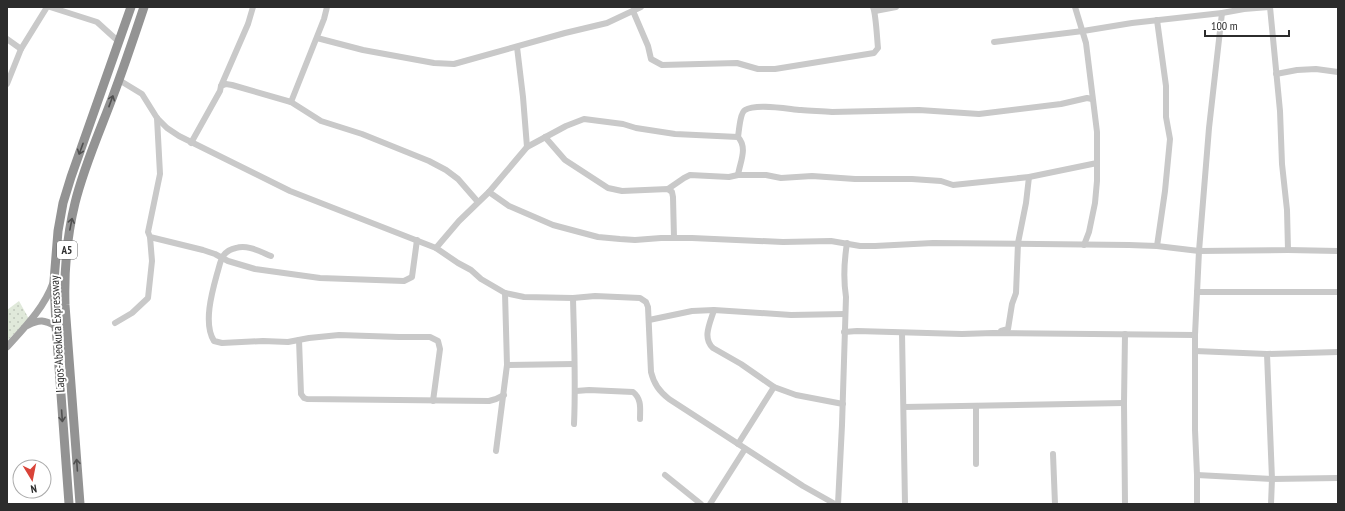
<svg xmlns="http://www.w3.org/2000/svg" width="1345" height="511" font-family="'PT Sans Narrow',sans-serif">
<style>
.park{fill:url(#park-dots)}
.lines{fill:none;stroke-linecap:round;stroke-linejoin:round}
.minor{stroke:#c9c9c9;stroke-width:6}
.major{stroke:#a4a4a4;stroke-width:7}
.highway{stroke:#939393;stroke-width:9}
.oneway{stroke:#505050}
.labels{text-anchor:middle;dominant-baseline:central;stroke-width:4;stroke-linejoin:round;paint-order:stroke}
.shield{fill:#fff;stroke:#6b6b6b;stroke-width:1}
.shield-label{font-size:11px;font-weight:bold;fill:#2c2c2c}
.street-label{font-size:12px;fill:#2c2c2c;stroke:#fff}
</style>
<defs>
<pattern id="park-dots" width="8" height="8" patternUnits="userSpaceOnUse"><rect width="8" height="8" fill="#e0e9da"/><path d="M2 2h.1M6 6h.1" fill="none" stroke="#c0c8bb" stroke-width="1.8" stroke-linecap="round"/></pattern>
</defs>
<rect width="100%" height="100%" fill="#fff"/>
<path class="park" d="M19 301 29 319 7 341V310Z"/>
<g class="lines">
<g class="minor">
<path d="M50 7 97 22 119 42"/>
<path d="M1075 7 1086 43 1097 132V181L1095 203 1089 232 1084 245"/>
<path d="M633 11 648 46 651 59 662 65 737 63 758 69H775L874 53 878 48C877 39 876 14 873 7"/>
<path d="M875 11 896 7"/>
<path d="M1222 13 1209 128 1199 251 1288 250 1287 210 1282 164 1280 111 1270 7"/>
<path d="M317 38 363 50 434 63 454 64 565 33 607 23 641 7"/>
<path d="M7 39 21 49"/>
<path d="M994 42 1083 31 1132 23 1222 13 1244 9 1269 7"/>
<path d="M517 47 523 97 527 147"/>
<path d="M1276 74 1297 70 1316 69 1338 72"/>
<path d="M119 80 142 94 157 118 167 128 179 136 290 191 436 248 458 263 471 270 481 279 505 293 524 297 573 298 595 296 640 298 646 302 648 307 651 372C654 384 659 391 669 399L803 486 835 504"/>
<path d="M7 84 21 49 47 7"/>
<path d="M221 86 248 24 253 7"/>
<path d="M291 102 324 19 327 7"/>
<path d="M157 118 160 174 148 232 150 237 203 250 215 254 228 261 255 269 320 278 404 281 412 277 417 240"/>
<path d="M545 137 565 160 608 188 622 191 668 189 672 192 673 197 674 238"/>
<path d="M738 137C739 131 740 113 745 110 756 103 788 109 801 110 811 111 822 111 832 112L919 110 979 114 1061 104 1087 98 1092 99"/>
<path d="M191 143 220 91 221 86 226 84 232 85 291 102 321 121 362 134 429 161 446 170 458 179 478 202"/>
<path d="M668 189 684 178 690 175 729 177 738 175"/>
<path d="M489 192 509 206 553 225 598 237 620 239 635 240 661 238H692L783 242 831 241 860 246H875L933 243 1129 245 1157 246 1199 251 1195 335V430L1197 475V504"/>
<path d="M1157 246 1165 191 1170 139 1166 117V86L1157 20"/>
<path d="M436 248 459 221 489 192 527 147 566 126 584 119 623 124 636 128 675 134 738 137C748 148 740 162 738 175H766L781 178 812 176 855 179H912L941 181 953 185 1029 177 1097 163"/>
<path d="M1288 250 1338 251"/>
<path d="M271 256C261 252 247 244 236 248 230 249 226 252 223 256 220 261 219 268 217 274 212 292 203 324 214 341L222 343 263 341 288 342 309 338 339 335 399 337H430L438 341 440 349 433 401"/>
<path d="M1197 292H1338"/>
<path d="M573 298C574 340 576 382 574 424"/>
<path d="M714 310C710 323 702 338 713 348L741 364 774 387 796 395 843 404"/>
<path d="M649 320 692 311 714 310 791 315 845 314"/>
<path d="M115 323 132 313 148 298 152 261 150 237"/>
<path d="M1001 331 1008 329 1012 304 1016 293 1018 243 1026 203 1029 177"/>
<path d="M844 332 857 331 962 334 993 333 1195 335"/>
<path d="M902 333 905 504"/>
<path d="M299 340 301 394 304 398 307 399 489 401 496 399 504 395"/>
<path d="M1195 351 1267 354 1338 352"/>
<path d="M1267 354 1272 479 1271 504"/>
<path d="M507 365 574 364"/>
<path d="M576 391 589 390 633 392C642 399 640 409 640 419"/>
<path d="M904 407 1124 403"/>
<path d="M738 444 774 387"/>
<path d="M496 451 507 365 505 293"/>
<path d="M1053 454 1055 504"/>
<path d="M976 464V406"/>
<path d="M665 475 701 504"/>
<path d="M1197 475 1272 479 1338 478"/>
<path d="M710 504 745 449"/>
<path d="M838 504 842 425 846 297C843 278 844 262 847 243"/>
<path d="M1125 504 1124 403 1125 334"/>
</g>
<g class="major">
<path d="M28 325C40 319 44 320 56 326"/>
<path d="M7 347C25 327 44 308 53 283"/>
</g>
<g class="highway">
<path d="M69 504 56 326 54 281 58 231 63 203 71 177 131 7"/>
<path d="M80 504 65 305C64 271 67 236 75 203 84 166 100 131 113 96 124 67 134 37 144 7"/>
</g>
</g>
<defs><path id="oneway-shaft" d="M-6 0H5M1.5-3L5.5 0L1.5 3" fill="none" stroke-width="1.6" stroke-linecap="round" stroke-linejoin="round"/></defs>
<g class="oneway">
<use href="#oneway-shaft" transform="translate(111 101) rotate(-70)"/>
<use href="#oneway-shaft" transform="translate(81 149) rotate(110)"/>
<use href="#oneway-shaft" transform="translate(71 224) rotate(-79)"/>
<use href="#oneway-shaft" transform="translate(62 416) rotate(86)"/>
<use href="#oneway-shaft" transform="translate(77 465) rotate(-94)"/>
</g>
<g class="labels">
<rect class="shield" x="57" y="241" width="20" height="18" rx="3"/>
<g class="shield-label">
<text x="67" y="250">A5</text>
</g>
<g class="street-label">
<text transform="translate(57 334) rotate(-93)">Lagos-Abeokuta Expressway</text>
</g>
</g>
<rect width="1345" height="511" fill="none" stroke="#2c2c2c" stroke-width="16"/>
<g transform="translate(32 479) rotate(170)"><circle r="19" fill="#ffffff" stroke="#ababab"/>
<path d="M0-3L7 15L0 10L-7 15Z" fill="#d94338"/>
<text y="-6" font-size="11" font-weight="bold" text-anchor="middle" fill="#2c2c2c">N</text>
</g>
<path d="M1205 30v6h84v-6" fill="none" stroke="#2c2c2c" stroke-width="2"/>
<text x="1211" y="30" font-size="12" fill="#2c2c2c" stroke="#ffffff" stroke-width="3" paint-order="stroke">100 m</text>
</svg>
